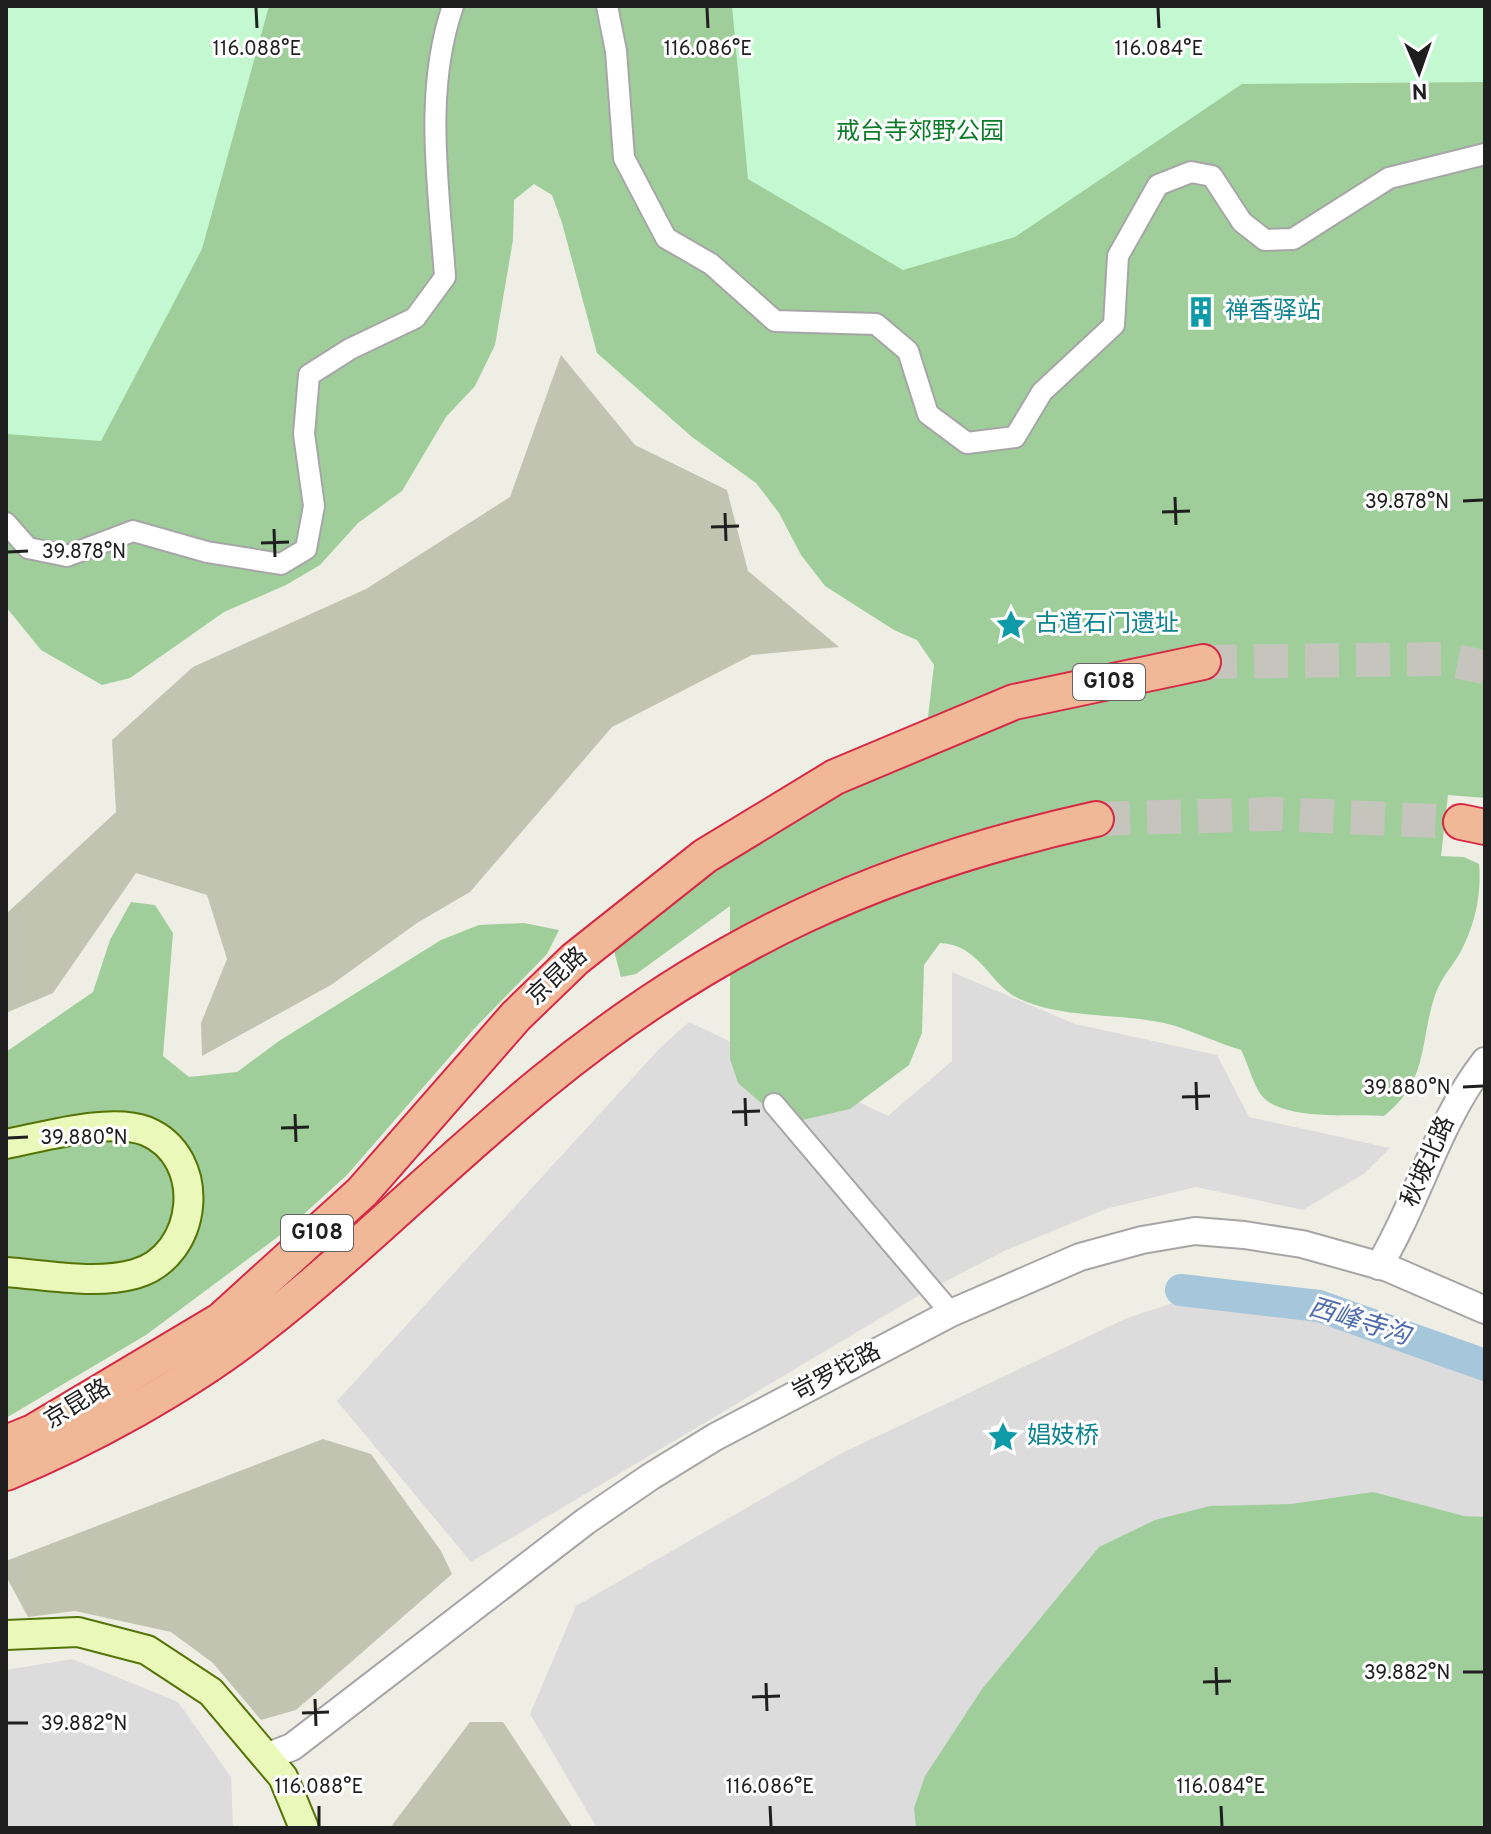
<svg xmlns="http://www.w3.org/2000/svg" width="1491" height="1834" font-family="Overpass,'Noto Sans SC',sans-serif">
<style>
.residential{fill:#dddcdc}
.construction{fill:#c0c4b0}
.forest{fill:#a0ce9a}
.park{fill:#c3f8d1}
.pier{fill:#fff}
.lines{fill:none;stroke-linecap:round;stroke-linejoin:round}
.river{stroke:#a6c6dc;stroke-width:32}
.trunk-tunnel{stroke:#c5c5bd;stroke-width:34;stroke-dasharray:34 17;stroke-linecap:butt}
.minor-casing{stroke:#a6a6a6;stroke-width:24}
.tertiary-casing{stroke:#a6a6a6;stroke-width:30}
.secondary-casing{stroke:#557407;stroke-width:32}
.trunk-casing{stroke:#d72845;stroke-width:38}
.minor{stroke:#fff;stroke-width:20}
.tertiary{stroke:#fff;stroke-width:26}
.secondary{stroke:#eaf8ba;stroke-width:28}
.trunk{stroke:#f0b897;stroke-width:34}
.ticks{fill:none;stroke:#1f1f1f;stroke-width:3}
.labels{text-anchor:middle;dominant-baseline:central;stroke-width:6;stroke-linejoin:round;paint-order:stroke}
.shield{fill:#fff;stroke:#626262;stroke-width:2}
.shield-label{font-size:22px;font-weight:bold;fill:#1f1f1f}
.park-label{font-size:24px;fill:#0e7b2a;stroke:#fff}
.culture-label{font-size:24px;fill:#0d838f;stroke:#fff;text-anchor:start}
.street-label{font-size:24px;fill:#1f1f1f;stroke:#fff}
.water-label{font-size:26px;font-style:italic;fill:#4d6bad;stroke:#fff}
.ticks-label{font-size:20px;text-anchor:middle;fill:#1f1f1f;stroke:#fff;stroke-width:6;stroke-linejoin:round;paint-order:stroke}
</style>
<rect width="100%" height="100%" fill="#efeee5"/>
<g class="residential">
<path d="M952 972 1075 1024 1217 1055 1249 1117 1390 1148 1365 1173 1303 1210 1196 1187 1109 1208 1004 1251 916 1297 471 1562 337 1401 660 1048 689 1022 888 1116 952 1061Z"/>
<path d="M1210 1291 1253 1297 1485 1371V1529L955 1828H597L530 1714 576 1606 842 1453 1127 1318Z"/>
<path d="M73 1659 178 1702 231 1777 233 1828H6V1670Z"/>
</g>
<g class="construction">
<path d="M561 355 635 445 727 490 748 571 839 647 752 655 612 727 470 892 417 923 331 985 202 1056 201 1023 227 959 207 895 136 873 53 993 6 1013V914L116 812 112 740 193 667 366 589 510 497Z"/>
<path d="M323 1439 371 1454 441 1551 452 1574 296 1710 261 1720 213 1663 171 1632 75 1611 28 1617 6 1576V1561Z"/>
<path d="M470 1722H503L573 1828H390Z"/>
</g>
<g class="forest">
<path d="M6 6H1485V798L1448 795 1441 856 1464 857 1479 864C1482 894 1475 925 1460 953 1451 968 1441 978 1435 995 1419 1044 1429 1080 1384 1116 1354 1114 1283 1121 1262 1096 1253 1085 1248 1063 1241 1050 1218 1043 1195 1032 1172 1025 1123 1012 1069 1020 1022 1000 989 987 982 945 940 943L924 965 922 1033 909 1065 850 1109 794 1122 774 1114 738 1083 730 1059V906L636 974 621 977 614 951 681 887 796 810 901 767 928 717 934 665 917 640 894 630 825 586 801 555 779 513 756 483 692 437 597 353 562 223 552 195 534 184 514 200 513 240 495 345 475 386 446 417 402 491 358 523 320 565 286 585 224 612 130 678 102 685 41 650 6 607Z"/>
<path d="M131 902 155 905 173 933 163 1056 189 1077 237 1072 279 1041 441 940 479 925 524 923 559 930 547 954 473 1030 347 1175 283 1233 146 1335 6 1418V1052L93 992 110 940Z"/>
<path d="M1373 1492 1464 1516 1485 1517V1828H916L914 1808 925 1776 982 1689 1099 1547 1155 1520 1210 1506 1291 1504Z"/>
</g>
<g class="park">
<path d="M6 6H269L202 249 101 441 6 434Z"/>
<path d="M732 6H1485V82L1242 84 1015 237 903 270 748 179Z"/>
</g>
<path class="pier" d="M1007 1422 1014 1448 998 1452 991 1427Z"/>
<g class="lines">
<path class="river" d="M1181 1290 1319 1306 1485 1365"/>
<g class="trunk-tunnel">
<path d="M1203 662 1443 659 1485 667"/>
<path d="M1096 819 1274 814 1461 822"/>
</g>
<defs>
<g id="minor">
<path d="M607 6 616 51 624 158 666 238 711 264 775 321 876 324 908 351 928 414 967 443 1015 437 1042 392 1114 325 1118 256 1158 185 1191 172 1212 176 1242 222 1265 240 1293 239 1389 178 1485 154"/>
<path d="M6 523 28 548 67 556 133 531 207 552 281 564 306 549 314 506 304 434 309 375 350 349 415 318 445 277C439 189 423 92 453 6"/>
<path d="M774 1104 951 1313"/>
</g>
<g id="tertiary">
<path d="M1379 1266C1419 1199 1437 1123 1485 1061"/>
<path d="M266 1757 292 1747 586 1521 650 1477 715 1437 951 1313 1080 1257 1142 1240 1195 1231 1244 1235 1302 1244 1388 1268 1485 1310"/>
</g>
<g id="secondary">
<path d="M6 1144C43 1137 110 1117 146 1131 209 1157 199 1256 135 1274 94 1285 47 1275 6 1272"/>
<path d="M6 1635 78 1632 147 1650 211 1692 283 1777 304 1828"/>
</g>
<g id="trunk">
<path d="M1461 822 1485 827"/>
<path d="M6 1443 33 1432 221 1320 362 1192 516 1016 575 959 705 856 835 777 1014 702 1203 662"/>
<path d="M6 1473C88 1439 189 1384 258 1329 357 1252 445 1162 542 1083 714 942 880 867 1096 819"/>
</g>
</defs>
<use href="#minor" class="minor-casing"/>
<use href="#tertiary" class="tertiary-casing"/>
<use href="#secondary" class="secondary-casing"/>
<use href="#trunk" class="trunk-casing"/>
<use href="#minor" class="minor"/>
<use href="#tertiary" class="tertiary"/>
<use href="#secondary" class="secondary"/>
<use href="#trunk" class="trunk"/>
</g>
<path class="ticks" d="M256 8 257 28M707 8 708 28M1158 8 1159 28M1175 497 1176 525M1463 501 1483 500M1162 512 1190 511M725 513 726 541M711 527 739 526M274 529 275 557M261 543 289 542M8 552 28 551M1196 1082 1197 1110M1463 1087 1483 1086M1182 1097 1210 1096M745 1098 746 1126M732 1112 760 1111M295 1114 296 1142M281 1128 309 1127M8 1138 28 1137M1216 1667 1217 1695M1463 1672H1483M1203 1682 1231 1681M766 1683 767 1711M752 1697 780 1696M315 1699 316 1726M302 1713 329 1712M8 1723H28M319 1806V1826M770 1806 771 1826M1221 1806 1222 1826"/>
<defs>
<symbol id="building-bare" viewBox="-9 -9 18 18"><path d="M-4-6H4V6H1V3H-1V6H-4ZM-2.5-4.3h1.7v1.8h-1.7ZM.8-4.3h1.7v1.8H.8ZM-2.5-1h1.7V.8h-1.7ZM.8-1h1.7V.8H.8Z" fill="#0f9aa8" stroke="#fff" stroke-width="2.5" paint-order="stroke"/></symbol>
<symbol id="sight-bare" viewBox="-9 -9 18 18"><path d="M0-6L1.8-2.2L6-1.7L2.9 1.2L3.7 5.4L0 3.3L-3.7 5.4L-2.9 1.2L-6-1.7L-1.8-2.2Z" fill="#0f9aa8" stroke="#fff" stroke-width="2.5" paint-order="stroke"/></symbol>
</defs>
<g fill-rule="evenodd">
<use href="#building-bare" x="1179" y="290" width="44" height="44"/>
<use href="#sight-bare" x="989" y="603" width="44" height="44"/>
<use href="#sight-bare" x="981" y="1415" width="44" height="44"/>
</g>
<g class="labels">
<g class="shield">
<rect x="1073" y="664" width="72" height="36" rx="6"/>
<rect x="281" y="1215" width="72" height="36" rx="6"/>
</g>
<g class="shield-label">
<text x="1109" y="682">G108</text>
<text x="317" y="1233">G108</text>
</g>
<g class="park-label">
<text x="920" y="133">戒台寺郊野公园</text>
</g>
<g class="culture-label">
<text x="1225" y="312">禅香驿站</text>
<text x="1035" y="625">古道石门遗址</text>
<text x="1027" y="1437">娼妓桥</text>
</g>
<g class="street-label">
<text transform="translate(558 977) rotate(-43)">京昆路</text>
<text transform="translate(1429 1162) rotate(-66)">秋坡北路</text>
<text transform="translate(837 1373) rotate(-28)">岢罗坨路</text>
<text transform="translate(78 1405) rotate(-31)">京昆路</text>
</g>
<g class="water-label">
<text transform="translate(1359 1323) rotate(17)">西峰寺沟</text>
</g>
</g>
<g class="ticks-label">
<text x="257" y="55">116.088°E</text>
<text x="708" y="55">116.086°E</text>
<text x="1159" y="55">116.084°E</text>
<text x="1407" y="508">39.878°N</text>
<text x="84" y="558">39.878°N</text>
<text x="1407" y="1094">39.880°N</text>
<text x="84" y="1144">39.880°N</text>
<text x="1407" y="1679">39.882°N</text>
<text x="84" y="1730">39.882°N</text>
<text x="319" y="1793">116.088°E</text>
<text x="770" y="1793">116.086°E</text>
<text x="1221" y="1793">116.084°E</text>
</g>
<rect width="1491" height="1834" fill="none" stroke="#1f1f1f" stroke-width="16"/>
<g transform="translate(1419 72) rotate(178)" stroke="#ffffff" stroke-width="6" paint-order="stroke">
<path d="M0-6L14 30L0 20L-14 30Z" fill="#1f1f1f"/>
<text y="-12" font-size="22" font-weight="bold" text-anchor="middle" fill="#1f1f1f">N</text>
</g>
</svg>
